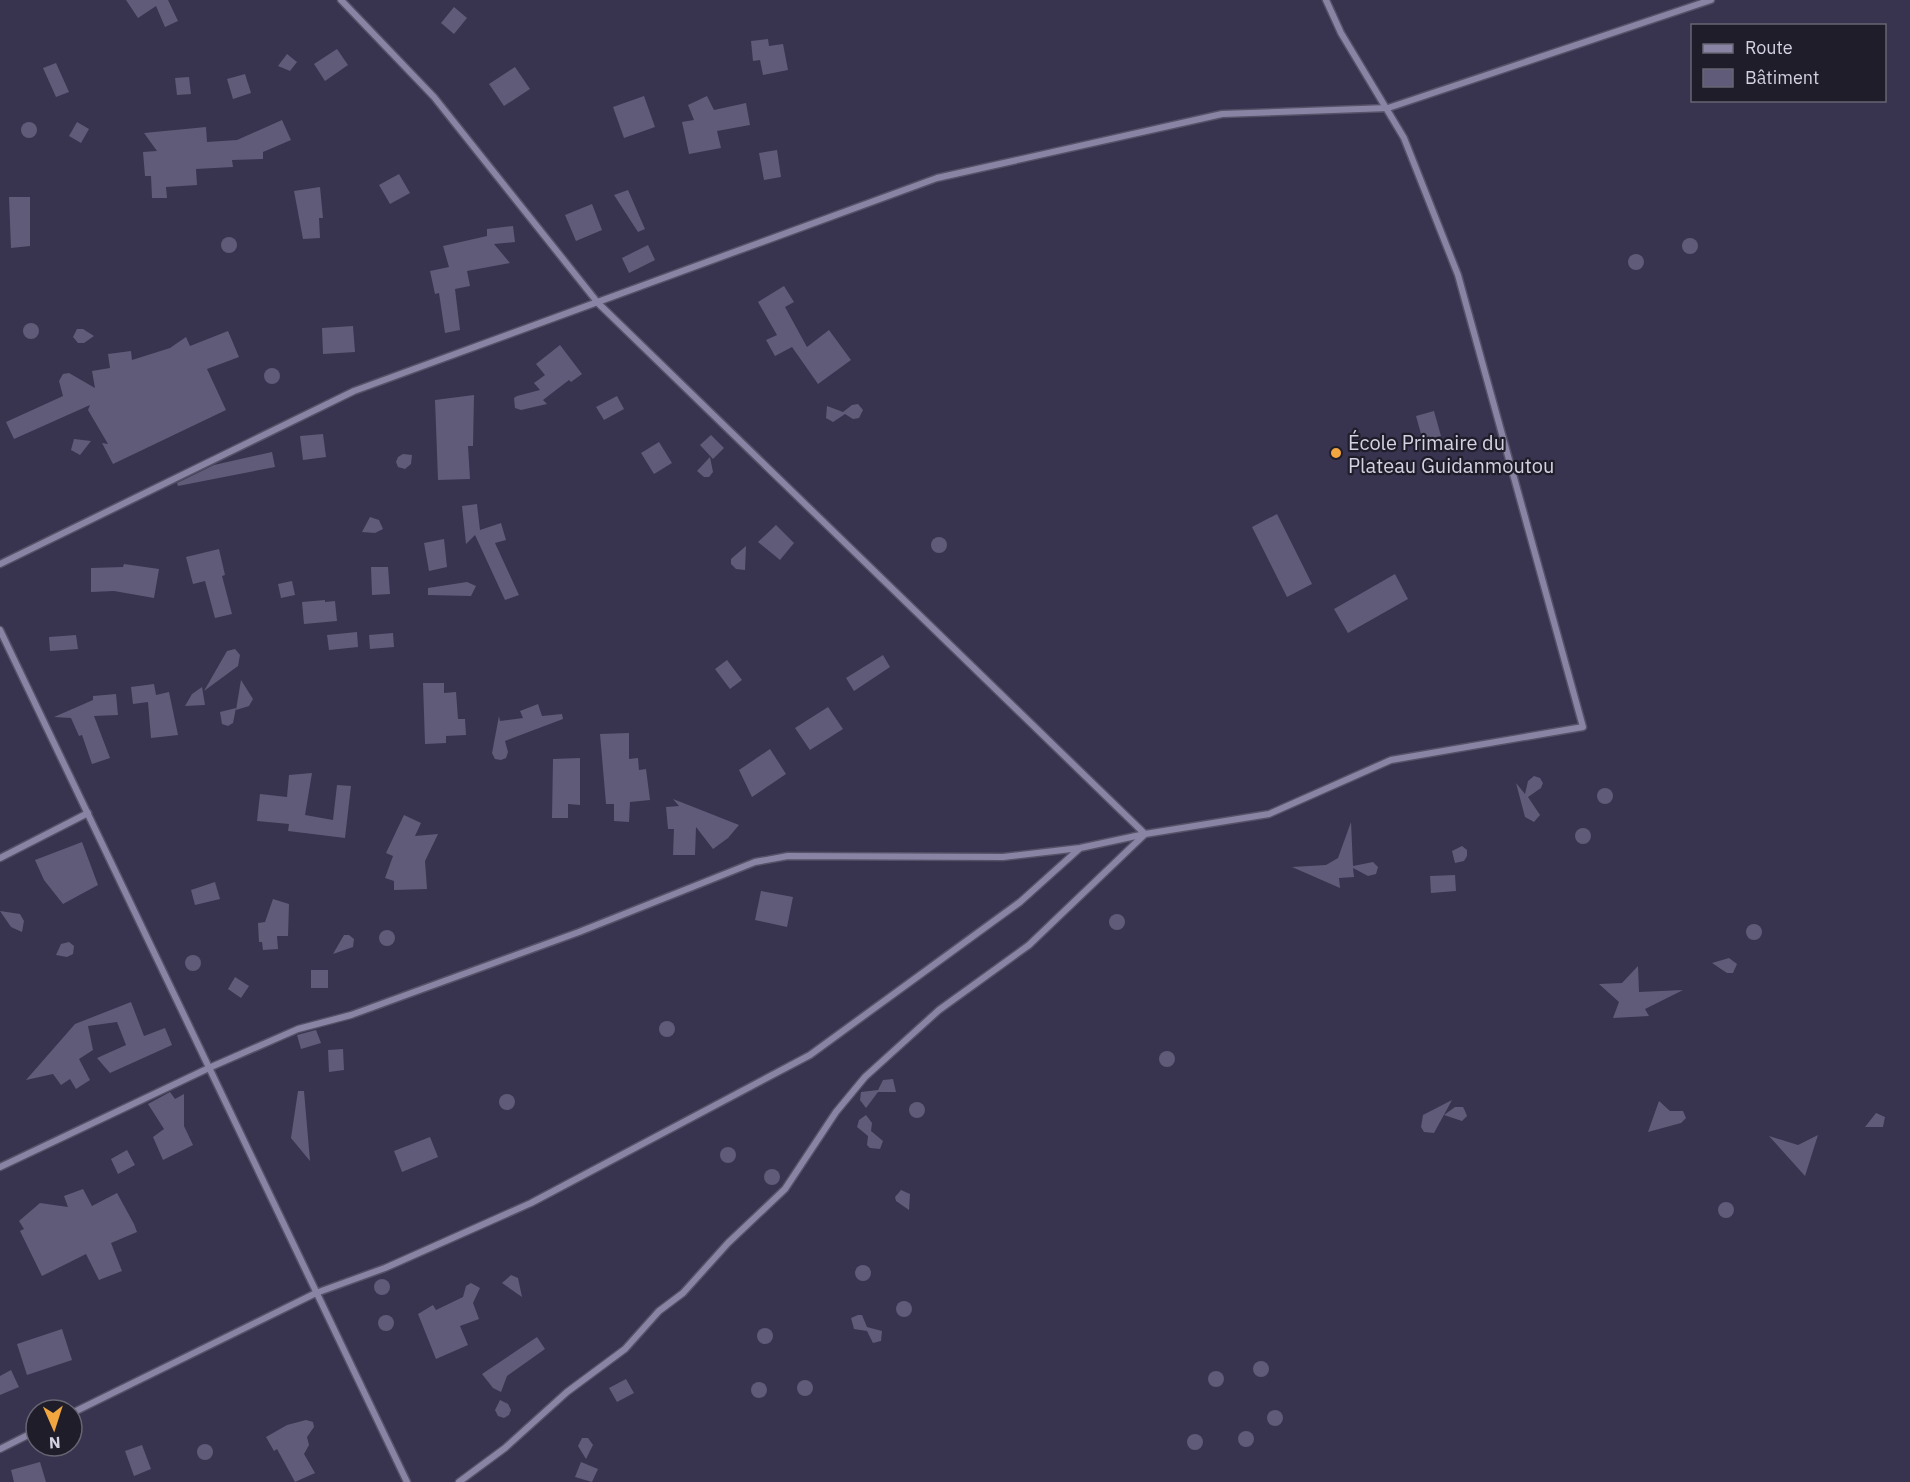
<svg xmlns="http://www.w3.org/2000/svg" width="1910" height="1482" font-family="'IBM Plex Sans',sans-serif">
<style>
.building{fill:#605b78}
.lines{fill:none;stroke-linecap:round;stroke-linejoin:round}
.minor-casing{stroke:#565168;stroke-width:9}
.minor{stroke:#8984a4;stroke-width:6}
.poi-dot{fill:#f1a640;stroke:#1f1d29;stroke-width:2}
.labels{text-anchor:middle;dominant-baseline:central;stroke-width:4.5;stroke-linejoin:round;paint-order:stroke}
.poi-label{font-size:20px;fill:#d3d1e2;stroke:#1f1d29;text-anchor:start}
</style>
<rect width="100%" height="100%" fill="#38334e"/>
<g class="building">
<path d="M126 0H168L178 21 165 27 156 6 138 18Z"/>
<path d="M454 7 467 18 454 34 441 23Z"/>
<path d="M768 39 769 46 783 44 788 70 763 75 760 60 753 61 751 41Z"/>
<path d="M337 49 348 65 325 81 314 64Z"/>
<path d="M287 54 297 62 290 71 278 66Z"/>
<path d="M56 63 69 92 56 97 43 68Z"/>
<path d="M515 67 530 89 504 106 489 84Z"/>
<path d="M245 74 251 93 233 99 227 79Z"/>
<path d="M189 77 191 94 177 95 175 78Z"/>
<path d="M644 96 655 127 624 138 613 107Z"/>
<path d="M707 96 714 110 746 103 750 125 717 131 721 148 689 154 682 122 694 120 688 105Z"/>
<path d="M282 120 291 140 263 152V159L232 160 233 167 196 169 197 185 166 187 167 198H152L151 176H145L143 152 157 151 144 133 206 127 207 142 237 140Z"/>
<path d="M77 122 89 129 81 143 69 136Z"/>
<circle cx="29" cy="130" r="8"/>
<path d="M777 150 781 177 764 180 759 153Z"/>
<path d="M399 174 410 193 390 204 379 185Z"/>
<path d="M320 187 323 218H319L320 238 303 239 294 191Z"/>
<path d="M628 190 645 229 638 232 614 195Z"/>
<path d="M9 197H30V246L11 248Z"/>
<path d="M592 204 602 230 576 241 565 215Z"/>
<path d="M513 226 515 242 494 244 510 263 467 271 470 286 455 289 460 330 445 333 439 293 435 294 430 271 449 267 443 246 487 236V229Z"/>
<circle cx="229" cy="245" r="8"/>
<circle cx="1690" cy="246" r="8"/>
<path d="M648 245 655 260 629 273 622 258Z"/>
<circle cx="1636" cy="262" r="8"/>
<path d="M784 286 794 302 785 307 807 347 829 330 851 360 818 384 792 347 775 356 766 340 777 335 758 302Z"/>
<circle cx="31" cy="331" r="8"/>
<path d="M353 326 355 352 323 354 322 328Z"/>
<path d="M77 329H83L94 336 84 343H78L73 337Z"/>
<path d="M228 331 239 357 207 369 226 410 113 464 102 443 108 444 88 410 90 405 14 439 6 422 63 396 59 381 63 374 69 373 95 388 92 371 110 368 108 354 131 351 132 360 170 348 186 337 190 346Z"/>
<path d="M560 345 582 374 571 382 569 380 543 400 547 404 521 410 515 408 514 398 517 396 540 390 534 383 545 375 536 364Z"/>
<circle cx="272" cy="376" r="8"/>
<path d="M474 395 473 446H468L470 479 438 480 435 400Z"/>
<path d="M617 396 624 409 604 420 596 407Z"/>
<path d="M858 404 863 410 859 418 853 419 845 414 833 422 826 418 827 406 843 412 852 405Z"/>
<path d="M1434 411 1441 436 1423 441 1416 416Z"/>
<path d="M323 434 326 457 303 460 300 436Z"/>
<path d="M711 435 724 448 713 459 700 445Z"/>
<path d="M74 439 91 441 80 455 71 450Z"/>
<path d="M659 442 672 463 654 474 641 453Z"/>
<path d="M272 452 275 467 178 486 177 483 214 465Z"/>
<path d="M403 454 412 455 411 464 405 469 398 467 396 462 398 457Z"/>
<path d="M710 457 713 472 709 477H704L697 471Z"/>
<path d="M477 504 480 530 501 523 506 540 495 543 519 595 505 600 475 535 466 544 462 506Z"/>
<path d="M1277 514 1312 584 1287 597 1252 527Z"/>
<path d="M370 517 379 520 383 529 375 533 362 532Z"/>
<path d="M776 525 794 543 780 560 758 542Z"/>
<circle cx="939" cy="545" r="8"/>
<path d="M444 539 447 567 429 571 424 543Z"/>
<path d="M746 546 745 570 736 569 731 564V559Z"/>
<path d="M219 549 225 575 222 576 232 614 215 618 205 581 193 584 186 557Z"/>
<path d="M124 564 159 569 154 598 114 591 91 592V568L123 567Z"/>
<path d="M371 567H388L390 594 372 595Z"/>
<path d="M1395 574 1408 599 1348 633 1334 609Z"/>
<path d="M292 581 295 595 281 598 278 584Z"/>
<path d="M467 582 476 586 471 596 428 595V588Z"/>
<path d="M325 600V602L335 601 337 621 304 624 302 602Z"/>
<path d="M357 632 358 647 329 650 327 635Z"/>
<path d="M393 633 394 647 370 649 369 635Z"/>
<path d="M76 635 78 649 50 651 49 637Z"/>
<path d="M235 649 240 655 238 666 204 691 227 651Z"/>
<path d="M883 655 890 667 854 691 846 678Z"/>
<path d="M727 660 742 680 730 689 715 669Z"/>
<path d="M241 680 253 699 249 706 236 710Z"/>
<path d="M423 683H444V693L456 692 458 719H465L466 735 446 736V743L425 744Z"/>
<path d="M154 684 156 695 169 692 178 735 151 738 148 702 133 704 131 687Z"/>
<path d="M202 687 205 705 185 706 192 694Z"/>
<path d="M116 694 118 715 94 716 110 758 92 764 82 735 79 736 71 718 54 717 93 700V696Z"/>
<path d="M538 704 542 716 562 714 563 719 505 741 508 752 506 758 501 760 495 759 492 753 499 716 500 721 523 718 520 711Z"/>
<path d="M828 707 843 729 810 750 795 728Z"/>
<path d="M236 708 233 723 228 726 222 724 220 712Z"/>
<path d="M629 733V759L638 758 639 770 646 769 650 800 630 802 629 822 614 821V804H606L600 734Z"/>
<path d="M770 749 786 774 752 797 739 770Z"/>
<path d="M580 758V805L568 804V818H552L553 759Z"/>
<path d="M312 773 305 815 333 820 337 785 351 786 345 838 288 831 289 824 257 821 260 794 287 797 289 775Z"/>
<path d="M1534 776 1540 778 1543 783 1541 788 1528 797 1540 815 1534 822 1525 817 1516 783 1525 794 1528 781Z"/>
<circle cx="1605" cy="796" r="8"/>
<path d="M673 799 696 808 739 825 728 838 713 849 696 827 695 855H673L674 829H668L666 807 679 806Z"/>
<path d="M404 815 421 823 415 836 438 834 425 861 427 889 394 890V881L385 878 393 856 386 853Z"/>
<path d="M1351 822 1353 866 1373 862 1378 867 1376 874 1368 876 1353 868 1354 877 1339 878 1340 888 1292 867 1326 865 1338 858Z"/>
<circle cx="1583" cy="836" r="8"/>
<path d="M82 842 98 885 63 904 44 880 35 860Z"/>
<path d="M1462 846 1467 850V856L1464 861 1455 863 1452 851Z"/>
<path d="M1455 875 1456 891 1431 893 1430 876Z"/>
<path d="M215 882 220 899 195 905 191 890Z"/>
<path d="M761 891 793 897 787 927 755 920Z"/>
<path d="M273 899 289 904 288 936H277L278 949 263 950 262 942H259L258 923 265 922Z"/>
<path d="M0 911 20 914 24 921 22 932 11 927Z"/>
<circle cx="1117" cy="922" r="8"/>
<circle cx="1754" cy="932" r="8"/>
<circle cx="387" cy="938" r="8"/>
<path d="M344 935H349L354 939 353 947 333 954Z"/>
<path d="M69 942 74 946 73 954 67 957 56 955 61 944Z"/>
<circle cx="193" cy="963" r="8"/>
<path d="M1729 958 1737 964 1733 973H1727L1712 963Z"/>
<path d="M1638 966 1639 992 1683 990 1645 1009 1649 1016 1613 1018 1619 1002 1599 984 1622 983Z"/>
<rect x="311" y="970" width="17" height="18"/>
<path d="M235 977 249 986 241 998 228 989Z"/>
<path d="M131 1002 144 1036 165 1028 172 1045 110 1073 97 1058 126 1045 117 1022 88 1026 93 1050 79 1059 90 1080 76 1089 70 1079 61 1085 53 1074 26 1080 75 1024Z"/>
<circle cx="667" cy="1029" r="8"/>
<path d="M316 1030 321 1043 301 1049 297 1035Z"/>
<path d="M343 1049 344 1070 329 1072 328 1050Z"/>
<circle cx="1167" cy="1059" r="8"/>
<path d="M893 1079 896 1092H878L866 1108 860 1100 861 1092 878 1090 883 1080Z"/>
<path d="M298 1091H304L310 1161 291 1138Z"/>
<path d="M170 1092 175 1099 184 1094V1126L193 1145 163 1160 153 1137 164 1129 148 1104Z"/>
<circle cx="507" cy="1102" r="8"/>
<path d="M1452 1100 1434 1133 1424 1132 1421 1127 1423 1115Z"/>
<path d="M1659 1101 1670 1111H1683L1686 1118 1681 1123 1648 1132Z"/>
<circle cx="917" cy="1110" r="8"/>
<path d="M1455 1107H1463L1465 1111 1467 1116 1462 1121 1444 1115Z"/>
<path d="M1876 1113 1885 1117 1883 1127H1865Z"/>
<path d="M866 1115 872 1123 871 1131 883 1141 880 1149 870 1148 867 1145 868 1136 857 1127 859 1120Z"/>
<path d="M1818 1135 1805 1176 1769 1136 1798 1145Z"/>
<path d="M430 1137 438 1157 402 1172 394 1151Z"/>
<circle cx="728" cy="1155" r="8"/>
<path d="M127 1150 135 1165 118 1174 111 1159Z"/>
<circle cx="772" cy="1177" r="8"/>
<path d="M83 1189 92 1206 117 1193 134 1224 137 1232 111 1243 122 1271 99 1280 86 1254 42 1276 20 1231 24 1229 19 1221 40 1203 68 1207 64 1196Z"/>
<path d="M901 1190 910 1194 909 1210 896 1201 895 1197Z"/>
<circle cx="1726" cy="1210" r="8"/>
<circle cx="863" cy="1273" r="8"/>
<path d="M511 1275 518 1278 522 1297 502 1283Z"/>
<circle cx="382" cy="1287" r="8"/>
<path d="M471 1283 480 1288 473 1303 479 1319 460 1326 468 1345 436 1359 418 1314 433 1305 436 1310 463 1297 466 1286Z"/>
<circle cx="904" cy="1309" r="8"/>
<path d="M858 1315H862L867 1327 882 1331 881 1341 873 1343 867 1331 854 1329 851 1318Z"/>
<circle cx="386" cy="1323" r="8"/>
<circle cx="765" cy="1336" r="8"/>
<path d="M62 1329 72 1360 27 1375 17 1344Z"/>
<path d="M537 1337 545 1349 507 1376 501 1392 493 1388 482 1374Z"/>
<circle cx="1261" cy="1369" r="8"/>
<path d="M11 1370 19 1387 0 1395V1376Z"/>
<circle cx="1216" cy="1379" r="8"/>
<path d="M626 1379 634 1393 617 1402 609 1388Z"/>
<circle cx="805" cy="1388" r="8"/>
<circle cx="759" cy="1390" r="8"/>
<path d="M500 1400 508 1404 511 1410 509 1415 504 1418 498 1416 495 1410Z"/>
<circle cx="1275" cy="1418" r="8"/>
<path d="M306 1420 313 1422 314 1427 307 1437 309 1445 304 1454 315 1473 295 1482 277 1449 274 1451 266 1437 287 1425Z"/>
<circle cx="1246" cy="1439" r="8"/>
<circle cx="1195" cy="1442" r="8"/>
<path d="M582 1438H588L593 1445 586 1459 578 1446Z"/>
<circle cx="205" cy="1452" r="8"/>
<path d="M142 1445 151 1469 134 1476 125 1451Z"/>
<path d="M40 1462 46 1482H14L11 1470Z"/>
<path d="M581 1462 598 1469 592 1482 575 1477Z"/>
</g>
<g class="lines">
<defs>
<g id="minor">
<path d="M341 0 434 97 598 303 1145 834 1029 945 939 1010 865 1077 836 1112 785 1189 728 1243 683 1293 659 1311 625 1349 567 1392 505 1448 459 1482"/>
<path d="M0 564 354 391 937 178 1222 114 1388 108 1711 0"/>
<path d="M0 630 407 1482"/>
<path d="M0 858 88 813"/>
<path d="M0 1167 211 1067 298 1029 351 1015 579 932 755 862 788 856 1003 857 1080 848 1145 834 1269 814 1391 760 1583 727 1458 275 1404 138 1341 33 1326 0"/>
<path d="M72 1413 316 1293 385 1268 531 1203 810 1055 1020 902 1079 849"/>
<path d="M0 1449 36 1431"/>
</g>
</defs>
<use href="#minor" class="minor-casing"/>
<use href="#minor" class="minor"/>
</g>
<circle class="poi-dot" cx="1336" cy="453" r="6"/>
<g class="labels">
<g class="poi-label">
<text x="1348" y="442">École Primaire du<tspan x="1348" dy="23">Plateau Guidanmoutou</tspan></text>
</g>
</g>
<rect x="1691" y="24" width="195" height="78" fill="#1f1d29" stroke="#676573" stroke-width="1.5"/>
<rect x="1703" y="44" width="30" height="9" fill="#8984a4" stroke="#676573" stroke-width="1.5"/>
<text x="1745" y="54" font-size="18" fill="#d3d1e2">Route</text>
<rect x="1703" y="69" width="30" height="18" fill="#605b78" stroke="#676573" stroke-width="1.5"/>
<text x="1745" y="84" font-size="18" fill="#d3d1e2">Bâtiment</text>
<g transform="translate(54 1428) rotate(177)"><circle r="28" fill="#1f1d29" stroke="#676573" stroke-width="1.5"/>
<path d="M0-4.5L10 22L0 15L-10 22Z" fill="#f1a640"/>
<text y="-9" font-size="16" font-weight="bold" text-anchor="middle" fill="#d3d1e2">N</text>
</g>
</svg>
